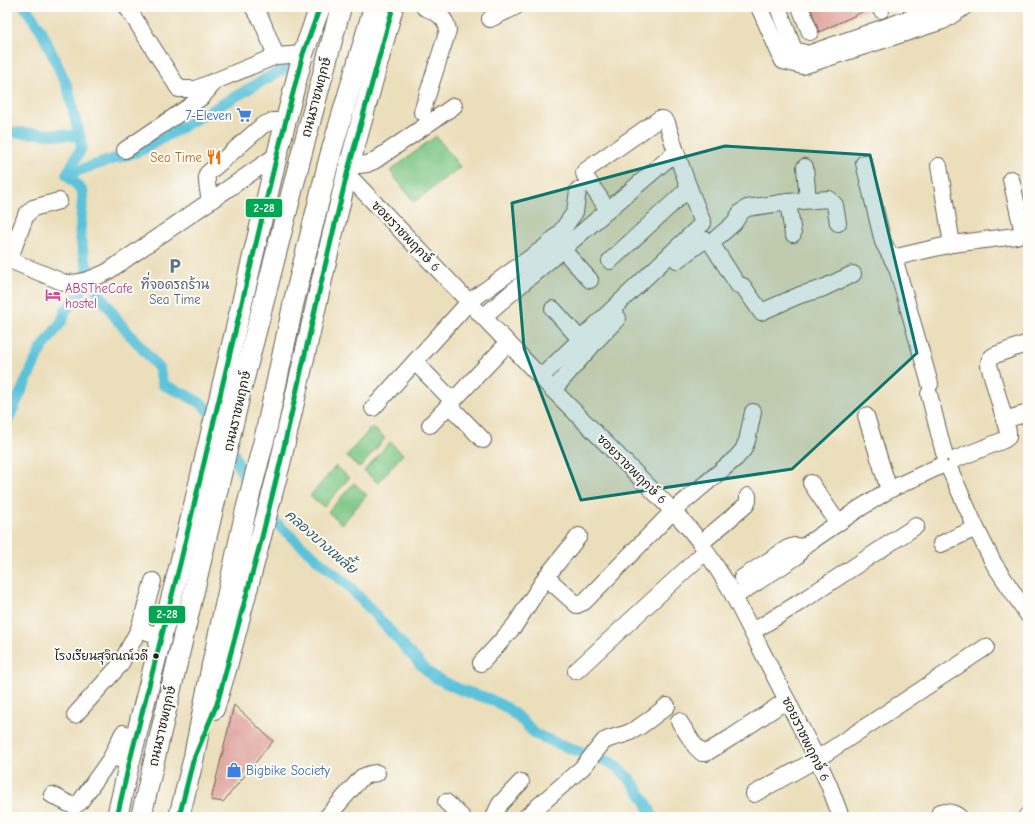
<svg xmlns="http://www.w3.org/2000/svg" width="1035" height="824" font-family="'Comic Neue','Playpen Sans Thai',sans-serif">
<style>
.green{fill:#7bc684;stroke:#4c7150}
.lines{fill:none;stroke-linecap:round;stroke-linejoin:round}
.canal{stroke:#5cc2da;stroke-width:11}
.building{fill:#dea19a}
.minor-casing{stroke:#646054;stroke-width:18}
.major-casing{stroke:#646054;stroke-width:22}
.minor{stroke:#fff;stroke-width:16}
.major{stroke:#fff;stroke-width:20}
.bus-1-casing{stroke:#fdfcf7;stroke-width:8}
.bus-1{stroke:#00a651;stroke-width:5}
.marked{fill:#0f766e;fill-opacity:0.2;stroke:#0f766e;stroke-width:3;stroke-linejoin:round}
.bus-dot{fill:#1c1c1c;stroke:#fdfcf7;stroke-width:1.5}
.labels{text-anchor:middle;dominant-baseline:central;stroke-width:4;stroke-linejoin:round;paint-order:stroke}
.bus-label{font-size:12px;fill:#1c1c1c;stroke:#fdfcf7;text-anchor:end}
.street-label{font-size:13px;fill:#1c1c1c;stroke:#fdfcf7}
.shop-label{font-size:13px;fill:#366cbe;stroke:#fdfcf7;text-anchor:end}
.food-label{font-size:13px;fill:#c56008;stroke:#fdfcf7;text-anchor:end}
.service-label{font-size:13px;fill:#4e5e75;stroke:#fdfcf7}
.hotel-label{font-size:13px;fill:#b23c85;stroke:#fdfcf7;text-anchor:start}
.water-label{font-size:14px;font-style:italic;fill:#365e68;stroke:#fdfcf7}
.line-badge{stroke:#fdfcf7;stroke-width:1.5}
.badge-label{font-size:11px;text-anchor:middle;font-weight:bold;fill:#fff}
</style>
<rect width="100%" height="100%" fill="#fdfcf7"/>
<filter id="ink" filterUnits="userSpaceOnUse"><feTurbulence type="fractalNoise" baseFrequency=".025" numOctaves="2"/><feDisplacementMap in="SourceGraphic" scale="8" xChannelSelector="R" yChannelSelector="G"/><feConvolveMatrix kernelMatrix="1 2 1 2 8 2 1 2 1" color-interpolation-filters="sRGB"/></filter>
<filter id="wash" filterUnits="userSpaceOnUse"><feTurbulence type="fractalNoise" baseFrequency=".012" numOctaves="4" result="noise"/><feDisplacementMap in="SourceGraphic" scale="16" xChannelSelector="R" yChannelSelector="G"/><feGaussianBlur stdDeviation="0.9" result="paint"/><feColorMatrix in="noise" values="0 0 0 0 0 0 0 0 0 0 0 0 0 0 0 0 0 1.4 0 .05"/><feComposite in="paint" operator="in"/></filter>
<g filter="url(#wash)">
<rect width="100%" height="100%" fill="#ebdebb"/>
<g class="green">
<path d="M436 136 460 167 414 202 390 171Z"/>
<path d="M372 427 385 438 360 468 346 456Z"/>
<path d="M390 442 403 454 378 483 364 471Z"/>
<path d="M336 466 349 478 324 507 310 496Z"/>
<path d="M354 483 367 495 342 524 328 512Z"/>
</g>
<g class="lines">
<g class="canal">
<path d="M25 7 41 30 68 88 82 147 67 174 83 192 80 233 84 258 98 292 119 322 159 368 163 385 183 393 202 404 217 420"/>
<path d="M7 132 80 136"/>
<path d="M67 174 142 150 292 64"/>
<path d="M7 422 40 351 62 321 66 310 75 301 89 278"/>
<path d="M230 445 244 478 259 508 296 541 351 588 401 643 420 664 434 677 461 690 490 699 507 708 525 723 535 734 556 743 612 763 631 780 646 802 653 817"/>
</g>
</g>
<g id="blocks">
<g class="building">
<path d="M810 7H871V8L819 32Z"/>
<path d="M234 705 273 741 223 802 211 800Z"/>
</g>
</g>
</g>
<g filter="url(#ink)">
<use href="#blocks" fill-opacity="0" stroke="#646054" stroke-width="1"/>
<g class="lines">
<defs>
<g id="minor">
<path d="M127 7 179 89H196L276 56 303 54"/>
<path d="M253 7 262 21 276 56"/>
<path d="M759 7 783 61 803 66 943 21 964 7"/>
<path d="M778 7 794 50 808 54 942 7"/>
<path d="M800 7 810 32"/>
<path d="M880 7 881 10"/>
<path d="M490 19 515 7"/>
<path d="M422 112 448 30C446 16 434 12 424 7"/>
<path d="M125 150 190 106 203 96 213 84"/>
<path d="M864 163 883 242 897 268 930 384"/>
<path d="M350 166 367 164 374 161 454 106"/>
<path d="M939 166 952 244"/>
<path d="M805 167 808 200"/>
<path d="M347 174 469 302 553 390 673 511 688 527 701 543 729 587 817 759 829 785 841 817"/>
<path d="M1011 179 1023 233"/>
<path d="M210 200C208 191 206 183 207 174L263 125 273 121H285"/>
<path d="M788 202 793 234"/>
<path d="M608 210 585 176 584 173 585 171 659 119H663L667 123 676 152"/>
<path d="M711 243 734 223 741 212 747 208 788 202 829 199 835 205 838 223"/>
<path d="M562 249 590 280"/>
<path d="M892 258 952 244 1016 236 1023 233 1028 229"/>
<path d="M7 259 65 283C80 284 94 278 107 272L277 155"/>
<path d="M9 260 26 215 33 208 59 201"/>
<path d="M677 260 702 242 706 240 711 243 738 285 743 286 761 312 800 295 821 289 853 274"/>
<path d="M610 261 689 188"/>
<path d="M553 309 580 339"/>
<path d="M483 317 676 152 689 188 703 223 541 377"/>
<path d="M415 362 447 395"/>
<path d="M553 390 596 341 618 318"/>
<path d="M929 394 944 453"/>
<path d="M449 405 483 440"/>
<path d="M373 408 469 302 545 247 560 233 575 212 578 190"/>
<path d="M866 416 889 490"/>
<path d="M1004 420 1028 413"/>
<path d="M430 425 508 343"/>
<path d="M956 459 1004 440 1008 437V432L989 365C989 360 990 357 995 355L1028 343"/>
<path d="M950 470 976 528 994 564 1028 615"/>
<path d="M811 483 838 523"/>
<path d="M579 536 546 577 577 605 584 602 673 511 736 458 743 450 747 441 753 412"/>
<path d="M701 543 746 505 748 501V496"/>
<path d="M941 544 976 528"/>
<path d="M742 578 788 548 794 546 803 547"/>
<path d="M153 581 139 629 162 637"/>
<path d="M734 597 796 557 803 547 857 510 889 490 940 466"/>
<path d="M752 632 805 599 916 526"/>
<path d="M481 663 495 648 515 625 546 577"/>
<path d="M576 671 706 551"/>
<path d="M75 715 120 665 139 629"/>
<path d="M679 721 695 746 702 753H706L732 737 787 700"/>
<path d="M111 758 123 733"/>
<path d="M754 794 817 759 986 647"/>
<path d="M52 795 71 805H76L80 802 111 758 130 760"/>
<path d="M446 802 462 817"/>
<path d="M940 812C948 812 953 812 959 817"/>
<path d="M327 817 362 777 370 774 377 773"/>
<path d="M494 817 498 808 500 804 521 782"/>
<path d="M526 817 583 767 604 741C612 737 620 736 628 733 642 727 655 715 667 706"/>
<path d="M1026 817 1028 815"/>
</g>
<g id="major">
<path d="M214 709 226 670 280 464 325 266 347 174 393 7"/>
<path d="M117 817 130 760 180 564 277 155 303 54 320 7"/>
<path d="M141 817 240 394 302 152 341 7"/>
<path d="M179 817 193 761 212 665 246 510 265 436 294 301 330 156 374 7"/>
</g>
</defs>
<use href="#minor" class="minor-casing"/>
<use href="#major" class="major-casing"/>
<use href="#minor" class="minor"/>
<use href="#major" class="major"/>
<defs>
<g id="bus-1">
<path d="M117 817 130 760 180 564 277 155 303 54 320 7"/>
<path d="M179 817 193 761 217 704 261 541 280 464 325 266 347 174 393 7"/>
</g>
</defs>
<use href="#bus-1" class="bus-1-casing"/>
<use href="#bus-1" class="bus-1"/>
</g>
</g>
<path class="marked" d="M725 146 870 155 917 353 792 469 581 500 524 348 512 203Z"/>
<defs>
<symbol id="supermarket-bare" viewBox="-9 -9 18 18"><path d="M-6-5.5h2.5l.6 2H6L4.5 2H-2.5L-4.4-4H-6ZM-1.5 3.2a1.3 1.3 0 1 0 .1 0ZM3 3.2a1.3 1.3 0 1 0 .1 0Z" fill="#3f7fe0" stroke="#fdfcf7" stroke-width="2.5" paint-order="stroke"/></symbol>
<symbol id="restaurant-bare" viewBox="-9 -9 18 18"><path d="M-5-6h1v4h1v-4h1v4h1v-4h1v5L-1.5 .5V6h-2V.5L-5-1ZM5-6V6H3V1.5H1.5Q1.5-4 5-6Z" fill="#e8710a" stroke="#fdfcf7" stroke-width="2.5" paint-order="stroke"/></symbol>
<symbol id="parking-bare" viewBox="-9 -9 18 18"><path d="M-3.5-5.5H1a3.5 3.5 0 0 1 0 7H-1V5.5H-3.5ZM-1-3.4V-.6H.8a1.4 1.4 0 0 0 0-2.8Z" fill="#5c6f8a" stroke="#fdfcf7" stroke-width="2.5" paint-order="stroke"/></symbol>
<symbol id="hotel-bare" viewBox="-9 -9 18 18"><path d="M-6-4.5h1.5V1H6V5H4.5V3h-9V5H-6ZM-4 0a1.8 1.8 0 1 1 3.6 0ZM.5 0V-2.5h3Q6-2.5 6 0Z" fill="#d1479c" stroke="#fdfcf7" stroke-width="2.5" paint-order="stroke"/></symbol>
<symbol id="shop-bare" viewBox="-9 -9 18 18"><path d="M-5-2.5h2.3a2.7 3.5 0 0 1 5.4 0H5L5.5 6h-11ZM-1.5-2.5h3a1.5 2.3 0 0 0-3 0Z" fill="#3f7fe0" stroke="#fdfcf7" stroke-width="2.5" paint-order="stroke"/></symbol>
</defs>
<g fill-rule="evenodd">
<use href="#supermarket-bare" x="233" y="104" width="22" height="22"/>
<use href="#restaurant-bare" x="203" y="146" width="22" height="22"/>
<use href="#parking-bare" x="164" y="255" width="22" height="22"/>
<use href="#hotel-bare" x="42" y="284" width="22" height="22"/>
<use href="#shop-bare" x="223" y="759" width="22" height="22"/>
</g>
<circle class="bus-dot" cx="156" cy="656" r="3.5"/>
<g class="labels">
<g class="bus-label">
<text x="148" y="656">โรงเรียนสุจิณณ์วดี</text>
</g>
<g class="street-label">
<text transform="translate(316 97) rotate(-75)">ถนนราชพฤกษ์</text>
<text transform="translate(406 236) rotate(46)">ซอยราชพฤกษ์ 6</text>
<text transform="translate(237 411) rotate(-77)">ถนนราชพฤกษ์</text>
<text transform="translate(632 469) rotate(45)">ซอยราชพฤกษ์ 6</text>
<text transform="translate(162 726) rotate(-77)">ถนนราชพฤกษ์</text>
<text transform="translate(806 739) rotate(64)">ซอยราชพฤกษ์ 6</text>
</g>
<g class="shop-label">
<text x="232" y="115">7-Eleven</text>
<text x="246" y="770" text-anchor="start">Bigbike Society</text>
</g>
<g class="food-label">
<text x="202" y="157">Sea Time</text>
</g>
<g class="service-label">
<text x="175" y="284">ที่จอดรถร้าน<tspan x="175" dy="15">Sea Time</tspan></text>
</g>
<g class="hotel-label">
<text x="65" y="288">ABSTheCafe<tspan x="65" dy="15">hostel</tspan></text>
</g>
<g class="water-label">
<text transform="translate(321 542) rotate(41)">คลองบางเพลี้ย</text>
</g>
</g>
<g class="line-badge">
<rect x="245" y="198" width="38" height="20" rx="4" fill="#00a651"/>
<rect x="148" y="605" width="38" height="19" rx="4" fill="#00a651"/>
</g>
<g class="badge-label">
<text x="264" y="212">2-28</text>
<text x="167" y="618">2-28</text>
</g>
<rect width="1035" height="824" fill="none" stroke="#fdfcf7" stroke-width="24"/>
</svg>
